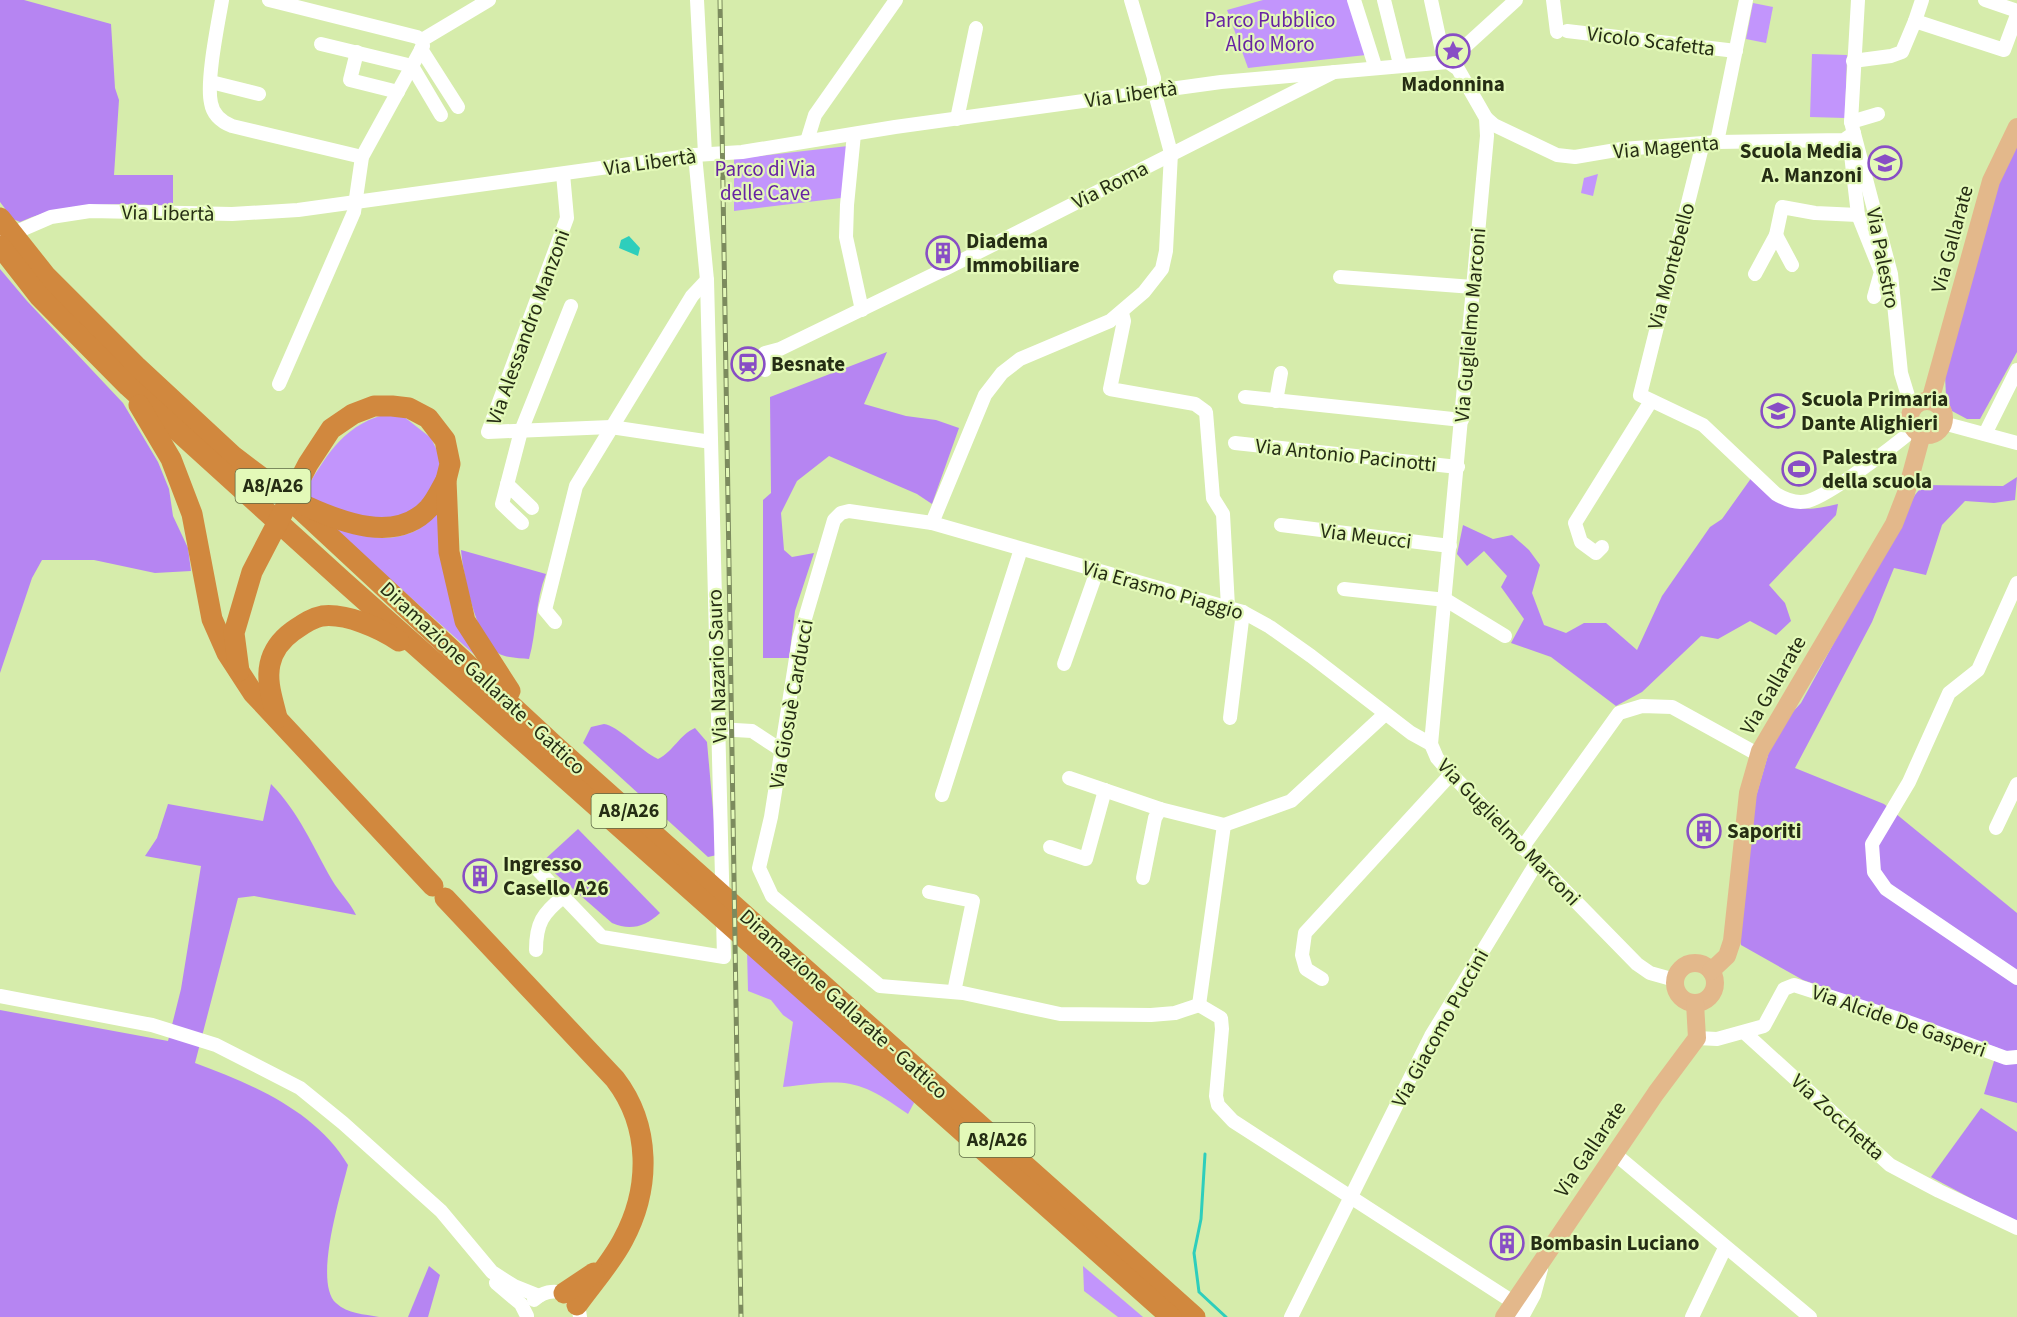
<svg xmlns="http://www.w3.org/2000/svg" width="2017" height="1317" font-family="'Source Sans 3',sans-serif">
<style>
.green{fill:#c295fc}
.forest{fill:#b685f2}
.water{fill:#2ecebc}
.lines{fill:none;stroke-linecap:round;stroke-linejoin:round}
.stream{stroke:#2ecebc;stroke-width:3}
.minor{stroke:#fff;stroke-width:14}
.major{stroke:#e3b88b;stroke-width:18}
.highway{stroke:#d1883e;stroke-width:21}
.rail-casing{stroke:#7c8b5e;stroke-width:5}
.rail{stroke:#e3f9b8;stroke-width:3;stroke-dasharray:9;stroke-linecap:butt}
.labels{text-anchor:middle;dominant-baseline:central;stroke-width:4.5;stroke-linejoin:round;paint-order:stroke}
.shield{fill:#e3f9b8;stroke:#5e6a45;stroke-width:1.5}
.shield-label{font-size:20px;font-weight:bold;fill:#252d14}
.park-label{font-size:21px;fill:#6723a2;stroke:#e3f9b8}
.street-label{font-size:21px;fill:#252d14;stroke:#e3f9b8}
.poi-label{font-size:21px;font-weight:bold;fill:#252d14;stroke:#e3f9b8;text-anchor:start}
</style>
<rect width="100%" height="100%" fill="#d6ecab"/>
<g class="green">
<path d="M1263 0H1352L1366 55 1248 68 1227 10Z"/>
<path d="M1753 3 1773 7 1766 43 1746 39Z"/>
<path d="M1812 54 1847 55 1845 118 1810 117Z"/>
<path d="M848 146 841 198 734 211V159Z"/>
<path d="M1598 174 1593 196 1581 193 1584 178Z"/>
<path d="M383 415 403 416 431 438 442 461 439 478 426 500 408 516 382 521 324 507 303 494C325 458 341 427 383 415Z"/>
<path d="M441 509 477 657 331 526C359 536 387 544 415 531 425 527 432 515 441 509Z"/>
<path d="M747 950 915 1101 908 1114C855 1076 845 1080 783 1087L793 1022 783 1015 771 1000 748 991Z"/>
<path d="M1083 1266 1143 1317H1118L1084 1291Z"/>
</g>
<g class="forest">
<path d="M0 0H24L111 24 115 88 119 100 114 175H173V206C119 204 70 200 20 222L13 219 0 202Z"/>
<path d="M2017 142V352L1980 419H1967L1952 411 1946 396 1945 375 1998 184Z"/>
<path d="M0 269 27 301 123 403 158 462 169 489 173 516 188 548 191 571 155 573 94 560H42L32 578 0 673Z"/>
<path d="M887 352 864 404 906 416 936 420 959 428 932 504 917 494 829 456 797 481 781 513 784 550 792 557 814 553 795 611 789 658H763V500L771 493 770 397Z"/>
<path d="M1752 477C1783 507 1794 515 1838 504L1836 515 1769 585 1785 603 1791 621 1776 635 1750 621 1718 639 1701 636 1642 692 1616 706 1551 657 1511 643 1524 619 1501 587 1507 576 1484 551 1467 566 1457 554 1463 525 1493 539 1512 535 1529 550 1540 565 1532 593 1544 625 1566 633 1584 623H1606L1637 650 1662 596 1710 527 1722 519Z"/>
<path d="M2017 477 2015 500 1994 503 1965 501 1942 525 1926 575 1894 568 1872 622 1795 768 1884 804 2017 913V1103L1984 1094 1998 1048 1803 980 1741 945 1738 929 1748 824 1775 731 1801 703 1915 495 1923 485 2003 486Z"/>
<path d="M461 550 546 574C535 601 537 631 529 659 520 658 505 658 498 653 476 638 463 575 461 550Z"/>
<path d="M604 724C617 725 641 751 658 759 674 751 679 735 695 728L707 742 717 855 708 857 583 743 591 727Z"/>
<path d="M271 784C299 812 313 847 332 880 339 892 350 902 356 915L254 896 238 898 195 1063C252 1084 316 1111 348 1165 341 1194 313 1282 336 1303 348 1314 364 1314 379 1317H0V1010L168 1041 181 989 201 866 145 856 157 838 168 804 263 821Z"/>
<path d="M578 829 660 913C645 927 630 931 612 923L542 862Z"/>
<path d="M1981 1108 2017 1132V1223L1931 1177Z"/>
<path d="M429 1266 440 1275 428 1317H408Z"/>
</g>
<path class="water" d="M629 236 640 248 638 256 619 248 621 240Z"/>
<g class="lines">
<path class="stream" d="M1205 1154 1201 1219 1194 1253 1199 1292 1226 1317"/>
<g class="minor">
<path d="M222 0C218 24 206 81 211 103 213 115 222 122 232 126L362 157"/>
<path d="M269 0 417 37 422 40"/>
<path d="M697 0 705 154"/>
<path d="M1354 0 1375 66"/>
<path d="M1384 0 1400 64"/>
<path d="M1431 0 1442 51 1448 62 1458 69 1486 118 1487 136 1431 744 1437 758 1451 774 1637 964 1650 973 1675 980"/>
<path d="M1553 0 1557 32"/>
<path d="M1858 0 1851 122 1891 274 1901 373 1912 409"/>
<path d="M1985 0 2017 11"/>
<path d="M1915 21 1922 0"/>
<path d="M1567 31 1736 51"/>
<path d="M321 44 412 66 441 115"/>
<path d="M421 49 458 107"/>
<path d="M357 52 350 80 398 92"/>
<path d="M1853 61 1891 56 1902 52 1915 21 2004 50 2017 15"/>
<path d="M1448 62 1516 0"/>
<path d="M211 82 259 94"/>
<path d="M1486 118 1494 125 1557 155 1575 157 1622 149 1717 142 1844 140 1854 133"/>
<path d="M957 119 976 28"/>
<path d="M1851 122 1878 114"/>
<path d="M854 134 847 205 846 237 862 310"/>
<path d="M807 141 815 115 896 0"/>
<path d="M1717 142 1746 0"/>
<path d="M1703 143 1640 395 1703 425 1776 494C1786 500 1796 504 1808 501 1830 495 1894 446 1914 429"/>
<path d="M1850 146 1858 215 1881 272 1874 297"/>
<path d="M563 174 567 218 488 432 611 427 711 442"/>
<path d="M1776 235 1792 265"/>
<path d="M7 236 51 217 90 211 232 214 298 210 695 155 742 152 895 127 1221 82 1448 62"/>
<path d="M1755 274 1776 235 1782 207 1815 213 1858 215"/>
<path d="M1340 277 1473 287"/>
<path d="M1122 313 1124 321 1110 389 1195 404 1206 412 1213 498 1223 514 1228 607"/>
<path d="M765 370V353L780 349 947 268 1334 72"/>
<path d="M279 384 354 212 362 157 423 46 422 40 489 0"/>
<path d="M1245 397 1462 420"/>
<path d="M1276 401 1281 373"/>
<path d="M1943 423 2017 443"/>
<path d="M1985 434 2017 370"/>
<path d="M1235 443 1458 467"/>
<path d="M507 484 532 508"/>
<path d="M522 523 502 504 521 431 571 306"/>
<path d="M932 523 985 395 1002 373 1020 359 1110 321 1144 292 1162 269 1166 251 1171 153 1154 90V78L1131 0"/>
<path d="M1281 525 1450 546"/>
<path d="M1602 547 1596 553 1581 542 1575 523 1651 401"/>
<path d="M2017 583 1978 670 1949 693 1909 782 1872 844 1874 872 1886 889 2017 978"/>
<path d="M1344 589 1446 600 1505 636"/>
<path d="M555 622 545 610 576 486 692 296 707 280"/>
<path d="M1064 664 1097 571"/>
<path d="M1230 718 1243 612"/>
<path d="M718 729 752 731 781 750"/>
<path d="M1069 778 1160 809"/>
<path d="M942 795 1021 549"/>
<path d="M1224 825 1291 801 1385 714"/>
<path d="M1996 828 2017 784"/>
<path d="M1050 847 1086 859 1105 790"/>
<path d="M1522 848 1619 713 1642 706 1672 707 1759 755"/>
<path d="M535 867 602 937 724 957 707 280 695 155"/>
<path d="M1143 878 1155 818 1160 809 1224 825"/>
<path d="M929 892 973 901 954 992"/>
<path d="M536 950C536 923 543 913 563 897"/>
<path d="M1322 979 1306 969 1302 955 1305 933 1451 774"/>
<path d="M0 996 152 1025 216 1045 300 1088 343 1123 441 1211 492 1272 514 1286 539 1296"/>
<path d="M1199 1005 1175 1013 1151 1015 1060 1014 963 993 880 986 772 896 759 868 771 817 799 639 834 520 841 513 849 511 932 523 1243 612 1270 627 1311 656 1411 733 1431 744"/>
<path d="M1199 1005 1221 1018 1222 1029 1216 1096 1218 1105 1233 1121 1513 1302"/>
<path d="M1199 1005 1224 825"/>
<path d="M1745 1033 1890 1165 1939 1191 2017 1228"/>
<path d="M1697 1038 1717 1039 1764 1026 1784 989 1794 985 1908 1022 2006 1058 2017 1057"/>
<path d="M1615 1154 1810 1317"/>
<path d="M496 1283 521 1304 527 1316"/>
<path d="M534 1300C551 1284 578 1292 580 1317"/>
<path d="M1291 1317 1431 1036 1537 862"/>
<path d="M1522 1317 1534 1295 1541 1269"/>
<path d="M1692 1317 1725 1248"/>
</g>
<g class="major">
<circle cx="1927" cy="418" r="17"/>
<path d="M1930 401 1991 181 2017 127"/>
<circle cx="1695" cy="983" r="20"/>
<path d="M1711 971 1727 956 1732 941 1748 793 1760 751 1894 524 1906 493 1922 434"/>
<path d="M1504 1317 1656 1093 1697 1038 1695 1003"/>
</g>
<g class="highway">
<path d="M0 218 46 276 136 366 233 456 285 495 554 745 1195 1317"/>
<path d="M0 246 39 296 128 386 343 581 1171 1317"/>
<path d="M139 405 171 459 192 514 212 619 227 653 253 693 433 886"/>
<path d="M306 506C341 522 396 544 429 508 436 500 441 489 446 480"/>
<path d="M239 671 234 633 252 572 308 464 331 429 353 414 374 406H392L409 408 428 418 445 440 450 464 446 480 449 552 465 621 510 691"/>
<path d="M277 718C273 700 266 683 270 664 273 650 282 639 293 631 302 625 311 618 322 616 346 613 380 628 399 641"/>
<path d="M445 898 615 1079C651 1126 651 1188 623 1240 611 1263 592 1284 577 1305"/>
<path d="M564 1293 594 1273"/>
</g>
<defs>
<path id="rail" d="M720 0 741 1317"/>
</defs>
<use href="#rail" class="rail-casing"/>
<use href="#rail" class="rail"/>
</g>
<defs>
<symbol id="sight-ring" viewBox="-11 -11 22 22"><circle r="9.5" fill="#e3f9b8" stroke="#884ec5" stroke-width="1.5"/><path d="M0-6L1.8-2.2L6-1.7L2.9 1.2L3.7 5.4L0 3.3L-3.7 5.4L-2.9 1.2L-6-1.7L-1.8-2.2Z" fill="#884ec5"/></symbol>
<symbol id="school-ring" viewBox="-11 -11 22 22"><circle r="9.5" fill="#e3f9b8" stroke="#884ec5" stroke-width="1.5"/><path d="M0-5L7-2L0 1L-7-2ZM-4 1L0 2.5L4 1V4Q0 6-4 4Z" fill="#884ec5"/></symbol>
<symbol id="building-ring" viewBox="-11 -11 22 22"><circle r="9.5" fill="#e3f9b8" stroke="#884ec5" stroke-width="1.5"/><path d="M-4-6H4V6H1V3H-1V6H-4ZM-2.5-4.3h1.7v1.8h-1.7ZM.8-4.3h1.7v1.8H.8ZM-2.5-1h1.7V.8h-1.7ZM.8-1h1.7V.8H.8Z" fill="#884ec5"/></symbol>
<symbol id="station-ring" viewBox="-11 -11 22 22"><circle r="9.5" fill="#e3f9b8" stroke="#884ec5" stroke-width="1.5"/><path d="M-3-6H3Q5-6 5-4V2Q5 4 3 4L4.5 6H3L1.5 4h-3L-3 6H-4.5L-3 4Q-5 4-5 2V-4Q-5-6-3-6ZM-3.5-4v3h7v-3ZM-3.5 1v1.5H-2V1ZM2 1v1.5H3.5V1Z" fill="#884ec5"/></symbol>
<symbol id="stadium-ring" viewBox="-11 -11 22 22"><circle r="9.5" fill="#e3f9b8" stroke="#884ec5" stroke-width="1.5"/><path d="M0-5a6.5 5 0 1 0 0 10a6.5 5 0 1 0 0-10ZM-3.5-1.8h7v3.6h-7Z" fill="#884ec5"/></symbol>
</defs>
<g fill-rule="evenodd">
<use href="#sight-ring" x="1434" y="32" width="38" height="38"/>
<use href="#school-ring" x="1866" y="144" width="38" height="38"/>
<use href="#building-ring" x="924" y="234" width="38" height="38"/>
<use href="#station-ring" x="729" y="345" width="38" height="38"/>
<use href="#school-ring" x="1759" y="392" width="38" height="38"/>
<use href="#stadium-ring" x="1780" y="450" width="38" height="38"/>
<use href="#building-ring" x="1685" y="812" width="38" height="38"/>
<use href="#building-ring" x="461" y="857" width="38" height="38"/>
<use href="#building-ring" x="1488" y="1224" width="38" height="38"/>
</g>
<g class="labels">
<g class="shield">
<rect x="235.5" y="469" width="75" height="34" rx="4.5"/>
<rect x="591.5" y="794" width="75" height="34" rx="4.5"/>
<rect x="959.5" y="1123" width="75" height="34" rx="4.5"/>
</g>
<g class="shield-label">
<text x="273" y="486">A8/A26</text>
<text x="629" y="811">A8/A26</text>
<text x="997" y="1140">A8/A26</text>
</g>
<g class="park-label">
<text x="1270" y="20">Parco Pubblico<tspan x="1270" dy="24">Aldo Moro</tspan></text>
<text x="765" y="169">Parco di Via<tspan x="765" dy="24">delle Cave</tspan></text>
</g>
<g class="street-label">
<text transform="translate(1651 41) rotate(7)">Vicolo Scafetta</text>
<text transform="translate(1131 94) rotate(-8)">Via Libertà</text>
<text transform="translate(1666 147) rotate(-5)">Via Magenta</text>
<text transform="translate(650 162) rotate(-8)">Via Libertà</text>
<text transform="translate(1110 185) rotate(-27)">Via Roma</text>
<text transform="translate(168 213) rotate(1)">Via Libertà</text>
<text transform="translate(1952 239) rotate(-75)">Via Gallarate</text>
<text transform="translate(1883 258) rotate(79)">Via Palestro</text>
<text transform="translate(1671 266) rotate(-75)">Via Montebello</text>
<text transform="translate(1470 325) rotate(-85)">Via Guglielmo Marconi</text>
<text transform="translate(528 327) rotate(-70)">Via Alessandro Manzoni</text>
<text transform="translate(1346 455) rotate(6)">Via Antonio Pacinotti</text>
<text transform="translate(1366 536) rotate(7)">Via Meucci</text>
<text transform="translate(1163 590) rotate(16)">Via Erasmo Piaggio</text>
<text transform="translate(717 666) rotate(-92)">Via Nazario Sauro</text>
<text transform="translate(483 678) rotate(43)">Diramazione Gallarate - Gattico</text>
<text transform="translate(1773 685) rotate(-60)">Via Gallarate</text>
<text transform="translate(791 704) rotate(-80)">Via Giosuè Carducci</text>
<text transform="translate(1509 832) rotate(46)">Via Guglielmo Marconi</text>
<text transform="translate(844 1004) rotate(42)">Diramazione Gallarate - Gattico</text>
<text transform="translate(1899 1021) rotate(19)">Via Alcide De Gasperi</text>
<text transform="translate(1440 1028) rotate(-61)">Via Giacomo Puccini</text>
<text transform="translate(1838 1117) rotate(42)">Via Zocchetta</text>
<text transform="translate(1590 1149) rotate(-56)">Via Gallarate</text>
</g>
<g class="poi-label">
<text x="1453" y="84" text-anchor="middle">Madonnina</text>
<text x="1862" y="151" text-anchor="end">Scuola Media<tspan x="1862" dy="24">A. Manzoni</tspan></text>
<text x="966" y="241">Diadema<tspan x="966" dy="24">Immobiliare</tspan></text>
<text x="771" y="364">Besnate</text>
<text x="1801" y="399">Scuola Primaria<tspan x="1801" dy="24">Dante Alighieri</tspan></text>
<text x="1822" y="457">Palestra<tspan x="1822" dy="24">della scuola</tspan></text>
<text x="1727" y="831">Saporiti</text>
<text x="503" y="864">Ingresso<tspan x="503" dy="24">Casello A26</tspan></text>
<text x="1530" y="1243">Bombasin Luciano</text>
</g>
</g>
</svg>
